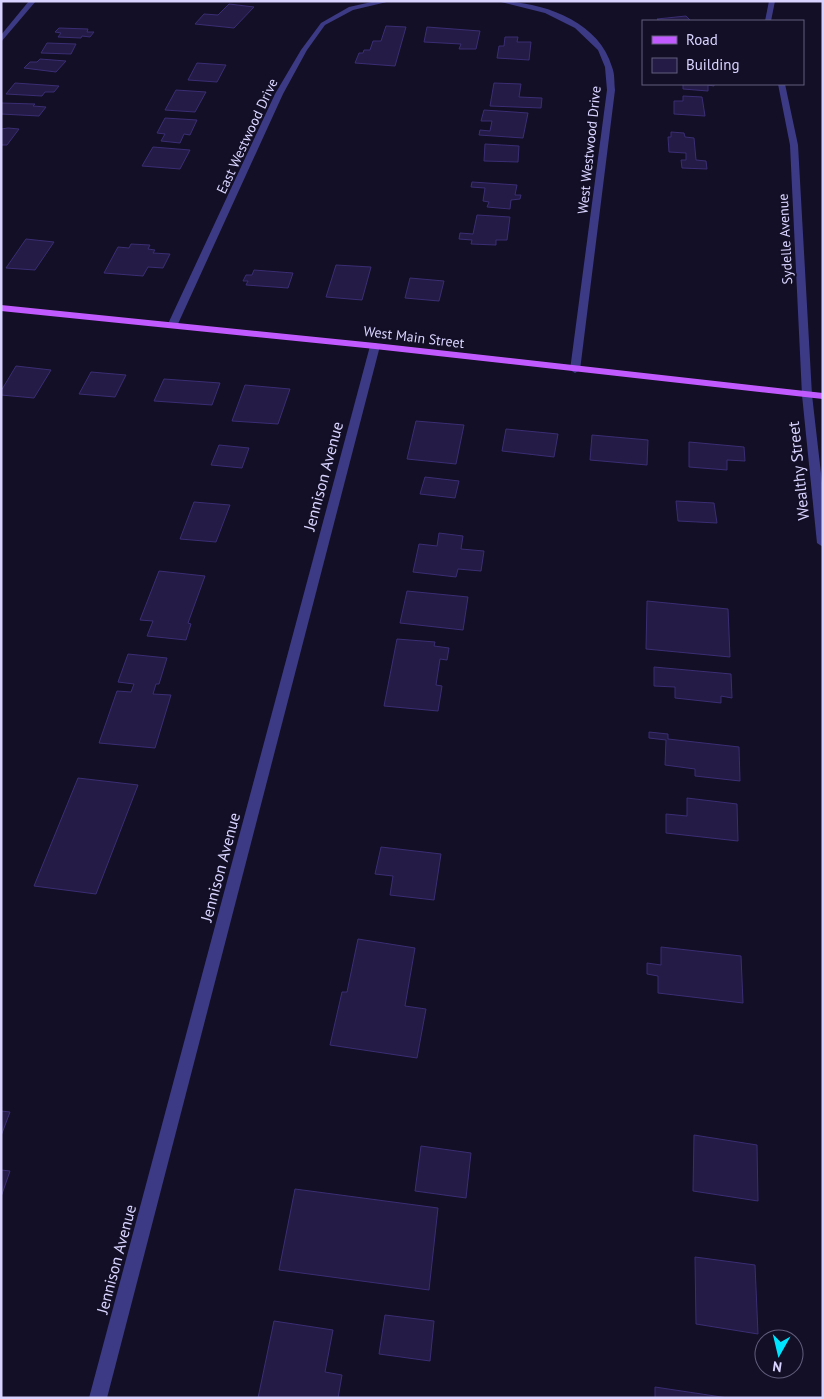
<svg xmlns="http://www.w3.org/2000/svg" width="824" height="1399" font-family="'PT Sans',sans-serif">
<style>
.building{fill:#241b47;stroke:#3b2d73}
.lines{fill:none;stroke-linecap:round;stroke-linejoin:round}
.minor{fill:#3d3a85;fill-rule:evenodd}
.major{fill:#c25bff;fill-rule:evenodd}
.labels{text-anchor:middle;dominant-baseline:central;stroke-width:4;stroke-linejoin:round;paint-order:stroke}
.far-street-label{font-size:14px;fill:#d9d4ff;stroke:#130f26}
.street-label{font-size:16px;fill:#d9d4ff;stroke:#130f26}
</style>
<rect width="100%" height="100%" fill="#130f26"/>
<g class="building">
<path d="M229 4 254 7 234 28 195 24 204 14 218 15Z"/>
<path d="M686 16 691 21H660L657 19Z"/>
<path d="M386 26 406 27 395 66 355 63 359 53H363L364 50H370L373 41H381Z"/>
<path d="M427 27 480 31 476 49H459L461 44 424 42Z"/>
<path d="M59 28 88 29 87 32H94L90 37 82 36 81 38 58 37 61 33 55 32Z"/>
<path d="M505 37H518L517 42H531L529 60 497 58 499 46H504Z"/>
<path d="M47 43 76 44 71 54 41 53Z"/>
<path d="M40 59 66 61 56 72 24 68 30 62H37Z"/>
<path d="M197 63 226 65 217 82 188 80Z"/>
<path d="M15 83 59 86 54 92H45L42 96 6 94Z"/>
<path d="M494 83 521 84 519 97 542 98 541 108 490 106Z"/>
<path d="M683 84H714V86L708 85V91L683 89Z"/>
<path d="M176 90 206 92 195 112 165 110Z"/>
<path d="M683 96 702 97 705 116 674 114V101H683Z"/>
<path d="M1 103 35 104 33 106 46 107 39 116 1 114Z"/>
<path d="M484 110 528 113 523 138 479 135 480 130 490 131 492 121H481Z"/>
<path d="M165 118 197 120 190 135 184 134 180 143 161 141 165 134 157 133Z"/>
<path d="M1 129 8 128 19 129 7 145H1Z"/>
<path d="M671 132 684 133 685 137 694 138 696 160 706 161 707 169 682 168 681 160H686V153L669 152 668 137H671Z"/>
<path d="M485 144 519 146 518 162 484 161Z"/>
<path d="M153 147 190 150 180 169 142 166Z"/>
<path d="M472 182 517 185 515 195H521L520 199 511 200 510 209 487 207 489 202 483 201 485 188 471 187Z"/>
<path d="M477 215 510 217 507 240H496V245L471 244 472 240 459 239 460 233 473 234Z"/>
<path d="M26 239 54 242 35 270 6 268Z"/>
<path d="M131 244 150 245 148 249 155 250 153 253 170 254 163 268 148 267 143 276 104 273 118 247 129 248Z"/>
<path d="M336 265 371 267 362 300 326 297Z"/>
<path d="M254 270 293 273 288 288 246 285 248 281H243L246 275H252Z"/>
<path d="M410 278 444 281 439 301 405 298Z"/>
<path d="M16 366 51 370 34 398 1 395V391Z"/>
<path d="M91 372 126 375 115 397 79 394Z"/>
<path d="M164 379 220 383 212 405 154 401Z"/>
<path d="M245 385 290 389 278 424 232 421Z"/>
<path d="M416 421 464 425 456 464 407 459Z"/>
<path d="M506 429 558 434 554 457 502 451Z"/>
<path d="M592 435 648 440 647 465 590 460Z"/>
<path d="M689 442 744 447 745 461 727 460V470L689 467Z"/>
<path d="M219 445 249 448 242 468 211 465Z"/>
<path d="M425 477 459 481 455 498 420 494Z"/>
<path d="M676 501 714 503 717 523 678 521Z"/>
<path d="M194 502 230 505 216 542 180 539Z"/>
<path d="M439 533 463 536 461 549 484 551 481 571 458 569 456 577 413 572 419 544 437 546Z"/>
<path d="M159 571 205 576 188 623 191 624 186 640 147 636 153 621 140 620Z"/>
<path d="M407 591 468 597 463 630 400 623Z"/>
<path d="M647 601 728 609 730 657 646 649Z"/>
<path d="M397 639 435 642 434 646 449 648 447 660 440 659 436 685 442 686 438 711 384 706Z"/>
<path d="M128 654 167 658 159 684H156L153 694 171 695 155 748 99 743 117 691 131 692 134 684 118 682Z"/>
<path d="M654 667 731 674 732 698 721 696V703L675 698V687L654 686Z"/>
<path d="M649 732 668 734V739L739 747 740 781 695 776V769L665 765 666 740 649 738Z"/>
<path d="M78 778 138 785 96 894 34 886Z"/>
<path d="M687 798 737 804 738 841 666 833V814L687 816Z"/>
<path d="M381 847 441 854 434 900 390 895 393 876 375 874Z"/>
<path d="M358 939 415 948 405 1006 426 1009 417 1058 330 1045 342 992H347Z"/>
<path d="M661 947 741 956 743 1003 658 993V976L647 974V963L661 965Z"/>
<path d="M1 1111 10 1112 1 1136Z"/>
<path d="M694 1135 757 1145 758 1201 693 1191Z"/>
<path d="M421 1146 471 1153 466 1198 415 1191Z"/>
<path d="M1 1170 10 1171 1 1197Z"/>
<path d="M295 1189 438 1208 429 1290 279 1270Z"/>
<path d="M695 1257 755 1265 758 1334 696 1324Z"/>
<path d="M385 1315 434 1321 430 1361 379 1354Z"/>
<path d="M274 1321 333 1330 325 1372 342 1375 338 1398H258Z"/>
<path d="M655 1387 728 1398H655Z"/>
</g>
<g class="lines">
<g class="minor">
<path d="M29 1H36L1 42V35Z"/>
<path d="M376 1H391L353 10 325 25 307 50 283 94 177 326 175 328H169L167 326 275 94 301 50 321 23 349 7Z"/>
<path d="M497 1C540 1 599 20 612 67 615 74 614 82 615 90L580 370 575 373 570 370 607 90 605 67 598 50 575 28 545 13Z"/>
<path d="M769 1H775L771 21H765Z"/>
<path d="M778 84H785L798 145 812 395 823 491V547L817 543 802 395 790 145Z"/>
<path d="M375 343 380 346 107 1398H89L370 346Z"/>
</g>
<path class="major" d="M1 305 375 343 823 393V399L375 349 1 311Z"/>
</g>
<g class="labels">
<g class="far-street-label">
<text transform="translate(247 136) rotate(-65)">East Westwood Drive</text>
<text transform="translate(589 150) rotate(-84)">West Westwood Drive</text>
<text transform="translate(785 239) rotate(-93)">Sydelle Avenue</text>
<text transform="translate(414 337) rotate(7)">West Main Street</text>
</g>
<g class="street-label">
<text transform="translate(798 471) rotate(-96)">Wealthy Street</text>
<text transform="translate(323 476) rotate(-75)">Jennison Avenue</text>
<text transform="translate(220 867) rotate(-75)">Jennison Avenue</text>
<text transform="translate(116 1259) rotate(-75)">Jennison Avenue</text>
</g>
</g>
<rect width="824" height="1399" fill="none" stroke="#d9d4ff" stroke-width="5"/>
<rect x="642" y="20" width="162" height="65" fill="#130f26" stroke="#625e7d"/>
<rect x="652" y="36" width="25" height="8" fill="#c25bff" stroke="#625e7d"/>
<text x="686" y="45" font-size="15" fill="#d9d4ff">Road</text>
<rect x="652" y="58" width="25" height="15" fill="#241b47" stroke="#625e7d"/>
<text x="686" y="70" font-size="15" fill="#d9d4ff">Building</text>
<g transform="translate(779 1354) rotate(188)"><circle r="24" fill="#130f26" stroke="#625e7d"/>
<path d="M0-4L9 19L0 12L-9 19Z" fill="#00e5ff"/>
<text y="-8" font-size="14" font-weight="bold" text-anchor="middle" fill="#d9d4ff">N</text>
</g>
</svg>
